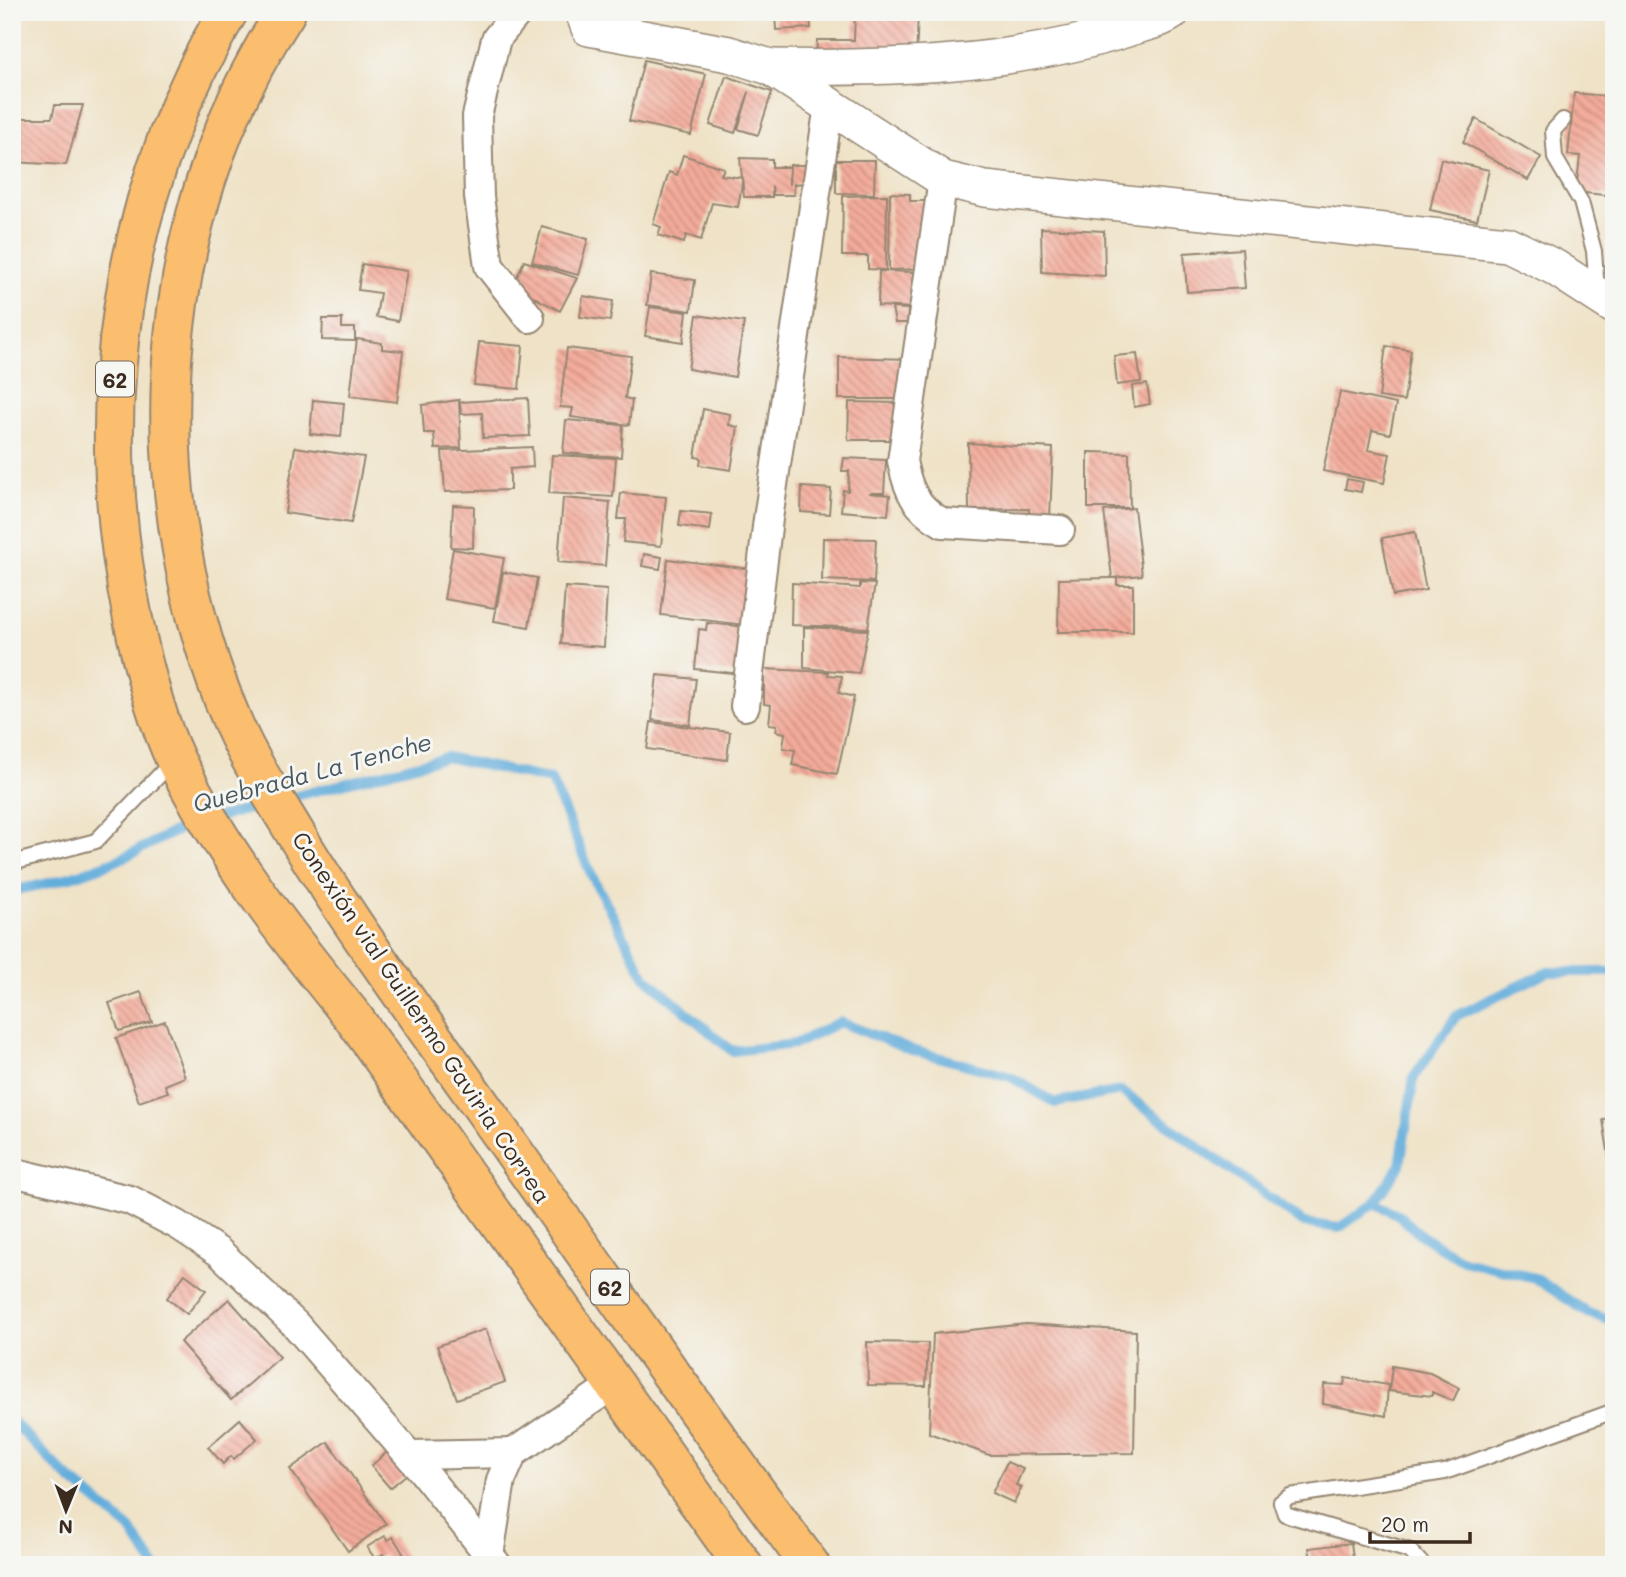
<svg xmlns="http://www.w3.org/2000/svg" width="1626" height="1577" font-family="Mali,sans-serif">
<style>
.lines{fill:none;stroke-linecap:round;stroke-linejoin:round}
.stream{stroke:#63addb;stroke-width:10}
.building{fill:url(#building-back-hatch)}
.service-casing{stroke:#958672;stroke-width:18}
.minor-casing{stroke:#958672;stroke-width:32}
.tertiary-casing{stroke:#958672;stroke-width:38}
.trunk-casing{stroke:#958672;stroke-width:42}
.service{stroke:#fff;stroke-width:14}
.minor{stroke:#fff;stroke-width:28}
.tertiary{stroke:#fff;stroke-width:35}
.trunk{stroke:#fbbd6e;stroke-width:38}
.labels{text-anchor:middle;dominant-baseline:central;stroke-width:6;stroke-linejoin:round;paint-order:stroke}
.shield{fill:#f6f6f2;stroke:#73675e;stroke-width:2}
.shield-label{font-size:21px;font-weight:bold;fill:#3b2a1e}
.street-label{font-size:23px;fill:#3b2a1e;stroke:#f6f6f2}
.water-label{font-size:24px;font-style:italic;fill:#495860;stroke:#f6f6f2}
</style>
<defs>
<pattern id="building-back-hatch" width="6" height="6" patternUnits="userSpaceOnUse" patternTransform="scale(1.75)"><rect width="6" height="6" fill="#f4ac9b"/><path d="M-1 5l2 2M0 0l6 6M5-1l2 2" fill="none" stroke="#c78c7e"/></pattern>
</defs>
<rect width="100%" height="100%" fill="#f6f6f2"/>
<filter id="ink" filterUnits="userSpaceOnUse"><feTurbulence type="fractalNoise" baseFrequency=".0143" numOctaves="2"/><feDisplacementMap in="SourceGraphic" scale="14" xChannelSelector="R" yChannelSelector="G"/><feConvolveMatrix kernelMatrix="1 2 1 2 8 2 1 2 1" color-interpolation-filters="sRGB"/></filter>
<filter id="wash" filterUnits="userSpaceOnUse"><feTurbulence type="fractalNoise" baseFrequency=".00686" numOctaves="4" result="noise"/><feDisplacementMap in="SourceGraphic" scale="28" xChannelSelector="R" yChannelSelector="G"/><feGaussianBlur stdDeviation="1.57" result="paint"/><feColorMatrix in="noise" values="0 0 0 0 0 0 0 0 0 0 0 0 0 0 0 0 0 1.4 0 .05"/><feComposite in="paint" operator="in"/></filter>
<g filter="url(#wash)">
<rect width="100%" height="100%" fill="#efe2c6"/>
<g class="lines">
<g class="stream">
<path d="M285 799 446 757 551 780 591 874 645 977 732 1051 795 1044 840 1022 908 1049 1011 1077 1055 1103 1121 1091 1304 1223 1339 1228 1375 1203 1400 1165 1414 1077 1456 1016 1548 972H1614"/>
<path d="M217 818 267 804"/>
<path d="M12 890C47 886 85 873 118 860 147 847 171 830 202 822"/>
<path d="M1375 1203 1399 1215 1422 1236 1463 1261 1535 1278 1588 1313 1614 1322"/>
<path d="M12 1421 63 1473 130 1529 154 1565"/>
</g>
</g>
<g id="blocks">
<g class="building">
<path d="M775 12H810L811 28 776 30Z"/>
<path d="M855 12H918L916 60 816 58 817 40H854Z"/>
<path d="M644 60 706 74 691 135 629 121Z"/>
<path d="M726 76 772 92 758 135 738 129 749 92 735 133 710 125Z"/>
<path d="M1574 93 1614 97V196L1576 192 1580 156 1568 155Z"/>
<path d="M55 105H83L66 165 12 162V118H52Z"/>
<path d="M1476 119 1541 157 1528 180 1463 142Z"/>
<path d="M683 155 724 168 721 175 743 178 738 207 712 203 701 240 686 235 684 243 658 235 661 227 653 224 669 172 677 175Z"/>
<path d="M740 158 772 159V167H789V185L790 165H806V183L794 184V195H773L772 186V197H744Z"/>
<path d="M1441 159 1489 170 1477 220 1430 210Z"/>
<path d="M836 160H875L874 194 836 193Z"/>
<path d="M890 193 910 194V201H927L920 269 889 270Z"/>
<path d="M887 195 886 270 868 269V256H842L843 196Z"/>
<path d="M542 227 588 239 578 275 532 262Z"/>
<path d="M1041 228 1104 231 1105 276 1042 272Z"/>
<path d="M1242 249 1245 288 1187 292 1184 253Z"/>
<path d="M524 261 577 278 560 311 513 286Z"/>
<path d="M362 264 407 271 398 321 376 317 380 293 358 290Z"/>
<path d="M879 271 914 272 913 308 878 306Z"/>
<path d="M651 274 695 280 691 311 647 305Z"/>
<path d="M583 296 613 301 610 321 580 317Z"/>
<path d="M650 307 687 312 683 342 645 336Z"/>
<path d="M892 308 908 309 907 323H895Z"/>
<path d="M697 315 744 322 735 377 688 369Z"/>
<path d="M323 319H342V328H355V341L322 340Z"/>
<path d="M357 339 382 343V349L403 351 397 402 350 396Z"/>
<path d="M479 342 523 346 519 389 474 385Z"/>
<path d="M1386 346 1411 350 1404 401 1379 397Z"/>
<path d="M567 348 631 356 625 398 632 400 629 425 571 417 573 408 560 407Z"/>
<path d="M1137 354 1141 382 1117 385 1114 356Z"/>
<path d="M839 357 910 359 904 399H839Z"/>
<path d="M1147 384 1150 404 1134 407 1132 386Z"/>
<path d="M1340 392 1396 404 1390 434 1372 430 1368 450 1390 454 1384 483 1323 471Z"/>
<path d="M528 398 530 436 483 438 482 413 461 414 460 402Z"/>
<path d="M313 400 344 403 341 437 310 434Z"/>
<path d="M459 400 461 448 435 449 434 433H424L422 405Z"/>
<path d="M849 402 902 403V440H848Z"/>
<path d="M703 409 730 414 729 425 738 427 731 470 700 465 701 458 695 457Z"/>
<path d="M566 420 623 425 621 457 563 453Z"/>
<path d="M968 443 1053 448 1050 518 1029 517V509L969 510Z"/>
<path d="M295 447 364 457 351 523 285 513Z"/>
<path d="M532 447 533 467 510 469V490L445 492 442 451Z"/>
<path d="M1088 452 1129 453 1130 508H1088Z"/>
<path d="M552 455 616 458 613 497 549 493Z"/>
<path d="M844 458 886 460 884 493H869L890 495 888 515 841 511 843 490 848 491 849 471H842Z"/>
<path d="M1347 479 1363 482 1361 492 1345 489Z"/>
<path d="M802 487 831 489 829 514 801 512Z"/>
<path d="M621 493 666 497 661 546 623 542 626 519H618Z"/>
<path d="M563 498 610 502 605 566 558 562Z"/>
<path d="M453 505 474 506 473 548 451 547Z"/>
<path d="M1134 508 1142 575 1112 578 1104 511Z"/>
<path d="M681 511 712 514 710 530 679 526Z"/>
<path d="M1415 532 1426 590 1393 596 1382 538Z"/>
<path d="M823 538 876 539 874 582 822 580Z"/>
<path d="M453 549 504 558 495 608 444 599Z"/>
<path d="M644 554 662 557 660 569 642 566Z"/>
<path d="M668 559 752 569 745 625 661 615Z"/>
<path d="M503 572 537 578 529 627 494 621Z"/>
<path d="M1113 578H1117V585H1133V632H1058L1059 579Z"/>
<path d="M792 583 860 588V583L875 584 868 628 791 625Z"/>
<path d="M565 587 607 590 604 647 561 644Z"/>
<path d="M707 623 746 627 741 674 695 669 699 629 706 630Z"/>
<path d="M804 627 868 630 859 673 804 668Z"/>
<path d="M764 669 828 672V675L842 676 839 693 854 697 837 774 792 765 795 750 783 748 785 733 776 731 777 725 769 724 771 705 764 704Z"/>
<path d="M657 675 696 679 690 725 652 720Z"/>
<path d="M651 722 730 732 727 760 647 749Z"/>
<path d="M141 992 152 1022 119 1031 109 1003Z"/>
<path d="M165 1021 185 1077 165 1085 168 1092 139 1102 116 1038Z"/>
<path d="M1614 1119V1176H1612L1603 1120Z"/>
<path d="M185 1274 206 1290 187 1314 167 1298Z"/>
<path d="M229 1299 280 1357 231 1400 180 1342Z"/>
<path d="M1026 1324 1136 1331 1134 1453 989 1455 929 1433 933 1334Z"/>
<path d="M486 1329 505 1382 457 1399 437 1346Z"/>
<path d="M867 1342 928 1343 926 1386 868 1385Z"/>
<path d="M1392 1366 1430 1373 1459 1388 1453 1401 1432 1392V1396L1389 1391Z"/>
<path d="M1345 1378 1388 1385 1386 1416 1323 1404 1324 1384 1344 1385Z"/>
<path d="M240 1419 257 1439 234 1459 231 1456 223 1464 208 1447Z"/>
<path d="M328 1442 386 1524 348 1551 290 1469Z"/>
<path d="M387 1452 407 1474 390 1488 371 1466Z"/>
<path d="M1007 1462 1023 1469 1016 1485 1022 1487 1014 1503 992 1493Z"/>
<path d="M385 1536 388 1540 393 1537 409 1563 389 1565 383 1554 375 1559 367 1547Z"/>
<path d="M1351 1543 1354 1565H1312L1309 1548Z"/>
</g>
</g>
</g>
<g filter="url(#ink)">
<use href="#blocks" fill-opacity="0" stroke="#958672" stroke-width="2"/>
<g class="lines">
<defs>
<g id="service">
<path d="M1563 120 1553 131 1555 158 1581 202 1594 251 1597 291"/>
<path d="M12 863 96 841 174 760"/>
<path d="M1423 1565 1410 1551 1285 1514 1281 1502 1290 1496 1445 1472 1614 1411"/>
</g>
<g id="minor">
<path d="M518 12 496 39 477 116 479 197 489 266 530 318"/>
<path d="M943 179 902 461C908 491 916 508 943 523L1060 530"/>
<path d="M745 706 768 519 829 105"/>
<path d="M12 1172 130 1200 178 1225 219 1252 295 1324 421 1469 497 1565"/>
<path d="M410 1455 513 1453"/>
<path d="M489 1555 501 1480 513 1453 616 1383"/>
</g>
<g id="tertiary">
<path d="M583 12 589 28 729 54 770 67 943 179 985 189 1507 244 1554 267 1614 306"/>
<path d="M770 67C887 69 1016 65 1127 29 1141 24 1160 21 1172 12"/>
</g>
<g id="trunk">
<path d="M228 12C119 197 90 411 133 619 142 662 157 721 176 761 223 854 287 937 353 1017L743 1565"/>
<path d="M286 12C149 221 136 499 234 725 250 762 274 798 295 833 353 929 420 1019 485 1111 592 1263 699 1415 810 1565"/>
</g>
</defs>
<use href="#service" class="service-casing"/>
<use href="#minor" class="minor-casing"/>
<use href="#tertiary" class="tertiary-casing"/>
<use href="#trunk" class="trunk-casing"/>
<use href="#service" class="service"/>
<use href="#minor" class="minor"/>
<use href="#tertiary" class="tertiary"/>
<use href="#trunk" class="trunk"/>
</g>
</g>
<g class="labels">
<g class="shield">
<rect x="96" y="361.5" width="38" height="35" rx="5"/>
<rect x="591" y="1269.5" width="38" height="35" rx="5"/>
</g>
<g class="shield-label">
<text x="115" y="379">62</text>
<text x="610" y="1287">62</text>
</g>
<g class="street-label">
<text transform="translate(422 1017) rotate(56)">Conexión vial Guillermo Gaviria Correa</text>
</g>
<g class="water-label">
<text transform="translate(312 772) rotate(-15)">Quebrada La Tenche</text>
</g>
</g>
<rect width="1626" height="1577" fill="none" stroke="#f6f6f2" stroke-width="42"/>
<g transform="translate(66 1510) rotate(181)" stroke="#f6f6f2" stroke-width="5" paint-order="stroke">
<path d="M0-5L12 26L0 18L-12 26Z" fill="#3b2a1e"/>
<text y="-10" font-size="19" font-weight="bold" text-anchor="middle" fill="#3b2a1e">N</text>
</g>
<path d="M1370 1532v10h100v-10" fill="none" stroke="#3b2a1e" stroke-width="3.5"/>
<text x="1381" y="1532" font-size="21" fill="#3b2a1e" stroke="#f6f6f2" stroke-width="5" paint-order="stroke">20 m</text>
</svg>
